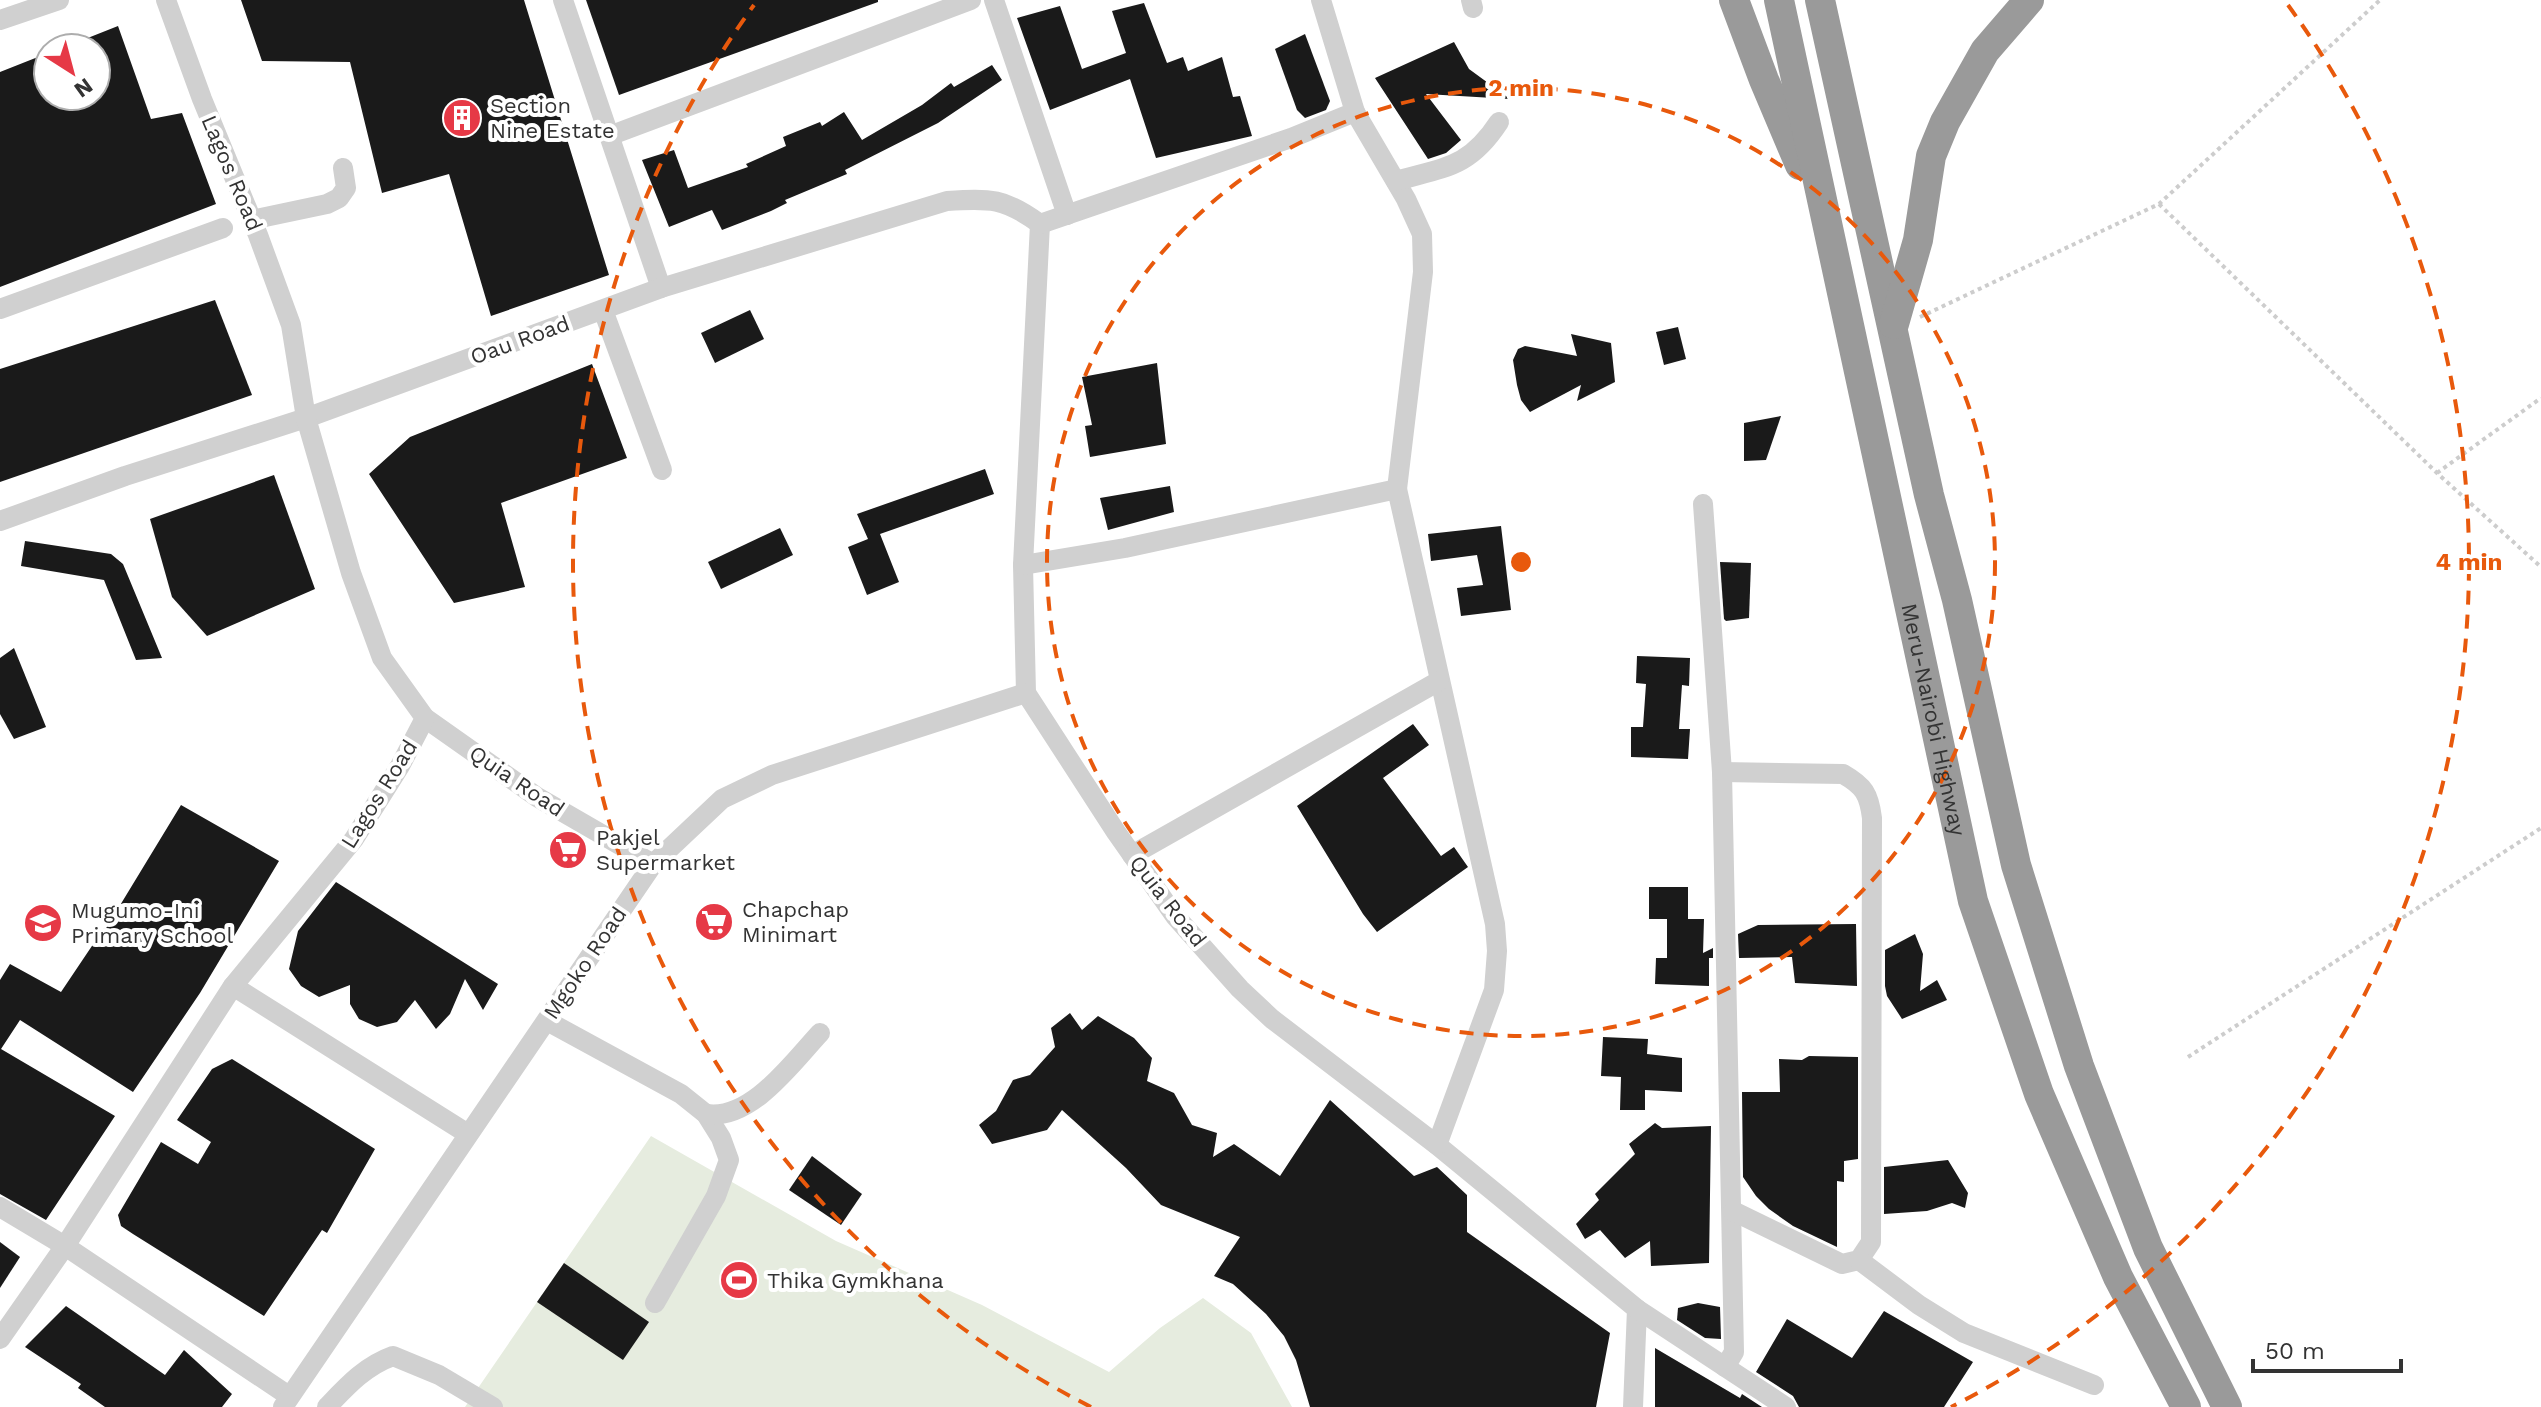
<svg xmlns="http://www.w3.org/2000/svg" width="2541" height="1407" font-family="'Work Sans',sans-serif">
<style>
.green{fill:#e6ecdf}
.building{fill:#1a1a1a}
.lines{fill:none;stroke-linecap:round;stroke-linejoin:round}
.path{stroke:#cdcdcd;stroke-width:4;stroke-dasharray:4 4;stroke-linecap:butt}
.minor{stroke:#d0d0d0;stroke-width:20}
.highway{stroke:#9a9a9a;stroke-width:30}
.ring{fill:none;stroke:#e8590c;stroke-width:4;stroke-dasharray:14 10}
.labels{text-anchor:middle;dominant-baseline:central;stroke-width:8;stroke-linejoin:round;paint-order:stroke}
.poi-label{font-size:22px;fill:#333;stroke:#fff;text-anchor:start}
.street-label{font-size:22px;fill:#333;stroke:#fff}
.centre{fill:#e8590c;stroke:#fff;stroke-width:4}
.ring-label{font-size:24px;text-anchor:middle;font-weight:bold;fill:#e8590c;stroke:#fff;stroke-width:8;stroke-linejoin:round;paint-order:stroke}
</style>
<rect width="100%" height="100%" fill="#fff"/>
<path class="green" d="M651 1136 836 1241 982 1305 1109 1372 1160 1328 1203 1298 1251 1333 1292 1407H465Z"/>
<g class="building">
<path d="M241 0H524L609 275 491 316 449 174 382 193 350 62 262 61Z"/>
<path d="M586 0H878V2L619 95Z"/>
<path d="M1144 3 1167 63 1183 57 1188 71 1222 57 1233 97 1240 96 1252 136 1156 158 1130 79 1050 110 1017 18 1060 6 1082 69 1126 53 1112 11Z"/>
<path d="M118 26 151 119 182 113 216 204 0 287V72L48 53V96H96V48L65 47Z"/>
<path d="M1305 34 1330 101 1326 110 1305 118 1297 110 1275 49Z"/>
<path d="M1454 42 1469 69 1510 99 1426 94 1461 140 1446 153 1428 159 1375 78Z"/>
<path d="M992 65 1002 80 938 123 845 170 847 174 785 200 787 203 771 211 722 230 712 210 669 227 642 160 674 150 688 188 748 167 746 164 786 146 783 137 820 122 822 126 844 112 862 140 922 105 951 83 954 87Z"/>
<path d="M215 300 252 395 0 482V369Z"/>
<path d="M750 310 764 339 715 363 701 333Z"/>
<path d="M1678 327 1686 359 1664 365 1656 332Z"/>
<path d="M1571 334 1611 343 1615 382 1577 401 1581 385 1530 412 1521 400 1517 385 1513 360 1518 349 1525 346 1577 356Z"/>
<path d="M1157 363 1166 444 1090 457 1085 426 1092 425 1082 377Z"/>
<path d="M592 364 627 458 501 503 525 587 454 603 369 474 410 437Z"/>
<path d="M1781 416 1766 460 1744 461V423Z"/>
<path d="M985 469 994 494 880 534 899 582 867 595 848 547 868 539 857 514Z"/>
<path d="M274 475 315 589 207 636 172 597 150 519Z"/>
<path d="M1170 486 1174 512 1108 530 1100 498Z"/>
<path d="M1501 526 1511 610 1461 616 1457 588 1483 585 1477 555 1431 561 1428 534Z"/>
<path d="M780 528 793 555 721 589 708 562Z"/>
<path d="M25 541 111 554 123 564 162 658 136 660 104 580 21 566Z"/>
<path d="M1720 562 1751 563 1749 618 1726 621 1724 619Z"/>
<path d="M14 648 46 727 14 739 0 714V658Z"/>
<path d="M1637 656 1690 658 1689 686 1682 685 1679 729H1690L1688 759 1631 757V727H1643L1646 684 1636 683Z"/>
<path d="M1413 724 1429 745 1383 778 1441 856 1454 847 1468 867 1377 932 1363 914 1297 806Z"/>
<path d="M181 805 279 861 200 993 133 1092 20 1020 1 1049 115 1116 46 1220 0 1194V980L10 964 61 992 104 928 105 930Z"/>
<path d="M336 882 498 984 483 1010 465 979 450 1014 436 1029 415 1000 397 1022 377 1027 359 1019 350 1004V985L319 997 301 986 289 969 298 931Z"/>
<path d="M1649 887H1688V919H1704L1703 953 1713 948V958H1709V986L1655 984 1656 958H1667V919H1649Z"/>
<path d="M1856 924 1857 986 1795 983 1792 957 1739 958 1738 934 1758 925Z"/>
<path d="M1915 934 1923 954 1920 991 1937 980 1947 1000 1902 1019 1887 996 1885 986V950Z"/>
<path d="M1070 1013 1082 1030 1098 1016 1134 1038 1152 1058 1147 1081 1174 1093 1192 1125 1217 1133 1213 1157 1234 1144 1280 1176 1330 1100 1414 1176 1437 1167 1467 1195V1232L1610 1333 1596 1407H1310L1296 1360 1284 1336 1266 1314 1233 1284 1214 1276 1240 1237 1161 1205 1126 1168 1062 1110 1047 1130 992 1144 979 1125 996 1111 1013 1080 1030 1075 1055 1047 1051 1028Z"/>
<path d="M1603 1037 1648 1039 1647 1054 1682 1058V1092L1645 1090V1110H1620L1621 1077 1601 1076Z"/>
<path d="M1809 1056 1858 1057V1159L1844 1161V1182L1837 1181V1247L1793 1226 1769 1209 1756 1196 1743 1177 1742 1092H1780L1779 1059 1802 1060Z"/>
<path d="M232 1059 375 1149 327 1233 322 1230 264 1316 133 1234 121 1226 118 1215 161 1142 198 1164 211 1142 177 1120 212 1069Z"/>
<path d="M1655 1123 1662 1128 1711 1126 1709 1263 1651 1266 1650 1241 1625 1258 1600 1230 1585 1239 1576 1224 1599 1200 1595 1194 1635 1154 1629 1144Z"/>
<path d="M812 1156 862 1194 841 1225 789 1190Z"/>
<path d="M1948 1160 1968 1193 1965 1208 1952 1203 1927 1211 1884 1214V1167Z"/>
<path d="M0 1242 20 1257 0 1288Z"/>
<path d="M564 1263 649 1322 623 1360 537 1302Z"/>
<path d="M1698 1303 1720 1307 1721 1339 1705 1338 1677 1320 1678 1308Z"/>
<path d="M66 1306 165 1375 184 1350 232 1394 222 1407H105L78 1388 81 1384 25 1347Z"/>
<path d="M1884 1311 1973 1362 1944 1407H1799L1793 1396 1756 1372 1787 1319 1852 1358Z"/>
<path d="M1655 1348 1740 1398 1742 1394 1762 1407H1655Z"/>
</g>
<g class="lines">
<g class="path">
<path d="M2159 204 2437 473 2541 567"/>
<path d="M1920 317 2159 204 2380 0"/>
<path d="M2437 473 2541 398"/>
<path d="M2188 1057 2541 828"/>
</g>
<g class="minor">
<path d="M563 0 661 288"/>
<path d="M994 0 1067 215"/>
<path d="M1471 0 1473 8"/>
<path d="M0 20 59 0"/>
<path d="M1355 112 1406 199 1422 234 1423 272 1397 489"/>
<path d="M609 136 971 0"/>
<path d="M1396 181C1445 167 1469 168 1499 122"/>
<path d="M251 220 327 204 339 198 346 188 343 168"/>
<path d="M1040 224 1023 565 1026 693 1116 832 1175 916 1240 989 1272 1019 1437 1145 1637 1309 1633 1407"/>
<path d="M1040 224 1291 138 1355 112 1321 0"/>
<path d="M0 309 223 228"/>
<path d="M603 310 662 470"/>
<path d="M1703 504 1722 772 1734 1352 1725 1367"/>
<path d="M0 521 125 476 306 418 661 288 947 201C990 198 1005 198 1040 224"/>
<path d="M1023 565 1125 548 1397 489 1495 924 1497 951 1494 990 1437 1145"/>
<path d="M425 718 537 797 653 864"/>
<path d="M1722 772 1843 774C1864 786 1869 794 1872 818L1871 1242 1859 1260 1842 1264 1733 1211"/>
<path d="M1132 855 1439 681"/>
<path d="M233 986 468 1134"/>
<path d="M547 1021 681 1094 706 1114 721 1138 729 1160 716 1196 655 1303"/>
<path d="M706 1114C751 1121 792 1063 820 1033"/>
<path d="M0 1207 65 1246 289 1396"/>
<path d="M1859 1260 1919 1305 1964 1333 2094 1385"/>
<path d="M1637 1309 1786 1407"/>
<path d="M0 1339 65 1246 233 986 354 839 400 766 425 718 382 658 351 573 306 418 291 325 258 235 202 99 166 0"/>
<path d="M283 1407 653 864 722 799 772 775 1026 693"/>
<path d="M327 1407C347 1386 365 1366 393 1356L439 1375 493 1407"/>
</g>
<g class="highway">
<path d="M1734 0 1764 80 1800 165"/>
<path id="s1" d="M1779 0 1973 901 2039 1094 2118 1277 2186 1407"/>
<path d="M1820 0 1929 495 1957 600 2016 865 2079 1066 2148 1248 2227 1407"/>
<path d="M1894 324 1918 240 1931 156 1945 122 1985 51 2029 0"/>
</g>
</g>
<g class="ring">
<circle cx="1521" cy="562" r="474"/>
<path d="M1091 1407A948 948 0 0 1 754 5M2288 5A948 948 0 0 1 1951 1407"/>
</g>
<defs>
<symbol id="building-disc" viewBox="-11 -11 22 22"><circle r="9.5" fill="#e63946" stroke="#fff"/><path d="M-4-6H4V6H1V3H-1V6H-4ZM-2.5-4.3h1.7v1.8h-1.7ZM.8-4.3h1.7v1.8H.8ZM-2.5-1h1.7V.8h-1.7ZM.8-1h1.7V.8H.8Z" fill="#fff"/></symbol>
<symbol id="supermarket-disc" viewBox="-11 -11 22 22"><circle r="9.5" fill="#e63946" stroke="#fff"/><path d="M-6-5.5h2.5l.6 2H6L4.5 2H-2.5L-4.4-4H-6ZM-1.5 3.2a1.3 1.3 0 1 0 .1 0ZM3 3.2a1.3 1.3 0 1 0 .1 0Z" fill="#fff"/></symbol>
<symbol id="school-disc" viewBox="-11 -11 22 22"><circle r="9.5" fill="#e63946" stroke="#fff"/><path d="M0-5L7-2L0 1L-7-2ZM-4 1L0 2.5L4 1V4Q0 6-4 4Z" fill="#fff"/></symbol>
<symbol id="stadium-disc" viewBox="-11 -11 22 22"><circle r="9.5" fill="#e63946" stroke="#fff"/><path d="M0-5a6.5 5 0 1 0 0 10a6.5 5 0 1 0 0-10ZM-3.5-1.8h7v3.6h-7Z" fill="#fff"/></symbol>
</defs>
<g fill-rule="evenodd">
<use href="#building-disc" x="440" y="96" width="44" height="44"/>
<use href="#supermarket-disc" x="546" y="828" width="44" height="44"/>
<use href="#supermarket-disc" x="692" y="900" width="44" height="44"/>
<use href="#school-disc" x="21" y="901" width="44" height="44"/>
<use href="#stadium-disc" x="717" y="1258" width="44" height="44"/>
</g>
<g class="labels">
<g class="poi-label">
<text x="490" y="105">Section<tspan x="490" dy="25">Nine Estate</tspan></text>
<text x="596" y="837">Pakjel<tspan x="596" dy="25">Supermarket</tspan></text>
<text x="742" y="909">Chapchap<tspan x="742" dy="25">Minimart</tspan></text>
<text x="71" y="910">Mugumo-Ini<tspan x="71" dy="25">Primary School</tspan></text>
<text x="767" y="1280">Thika Gymkhana</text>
</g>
<g class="street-label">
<text transform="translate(232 173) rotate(67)">Lagos Road</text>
<text transform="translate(520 340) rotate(-20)">Oau Road</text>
<text stroke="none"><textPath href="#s1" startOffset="736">Meru-Nairobi Highway</textPath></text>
<text transform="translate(517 781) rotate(34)">Quia Road</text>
<text transform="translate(379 794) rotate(-58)">Lagos Road</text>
<text transform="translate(1168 901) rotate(52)">Quia Road</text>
<text transform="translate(585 963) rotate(-56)">Mgoko Road</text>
</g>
</g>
<circle cx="1521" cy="562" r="12" class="centre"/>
<g class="ring-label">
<text x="1521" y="96">2 min</text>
<text x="2469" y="570">4 min</text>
</g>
<g transform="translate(72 72) rotate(144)"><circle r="38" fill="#ffffff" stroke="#adadad" stroke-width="2"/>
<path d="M0-6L14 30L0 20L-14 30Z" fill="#e63946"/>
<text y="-12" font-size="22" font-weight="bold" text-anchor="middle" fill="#333333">N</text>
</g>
<path d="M2253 1359v12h148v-12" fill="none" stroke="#333333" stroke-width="4"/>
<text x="2265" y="1359" font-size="24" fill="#333333" stroke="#ffffff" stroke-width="6" paint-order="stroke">50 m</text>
</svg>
